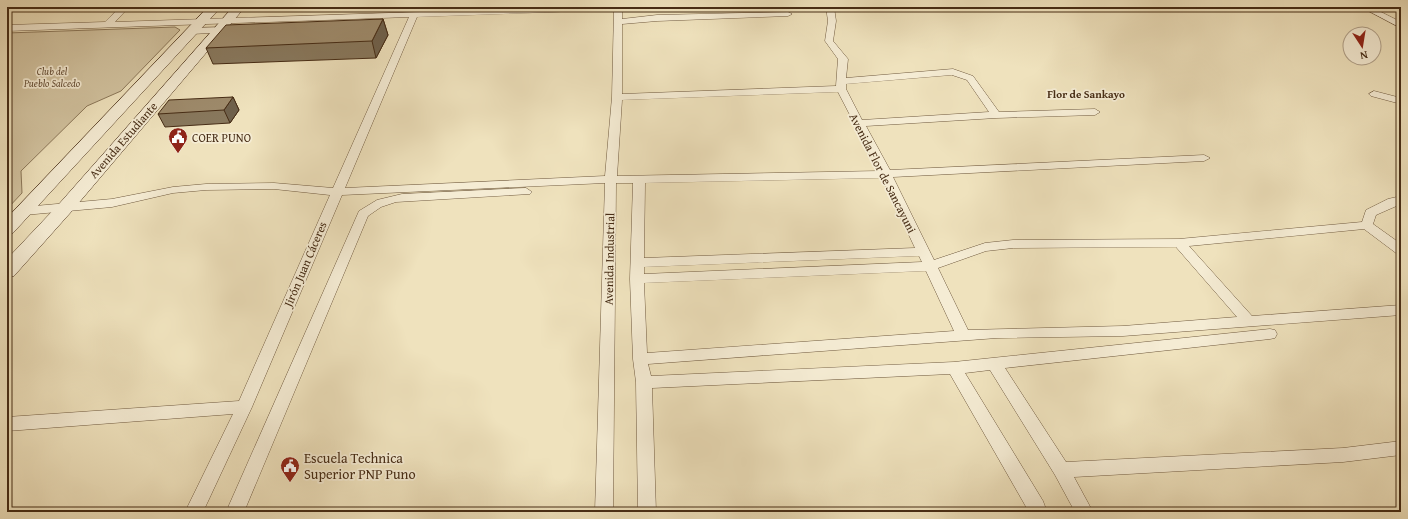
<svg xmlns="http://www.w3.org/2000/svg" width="1408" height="519" font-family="'Gentium Book Plus',serif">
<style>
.green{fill:#d2c3a0;stroke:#8c785a}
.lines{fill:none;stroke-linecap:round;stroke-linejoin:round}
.street-casing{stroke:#705a3f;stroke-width:1}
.secondary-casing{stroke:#462c15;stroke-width:1}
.street{fill:#f5ecd4;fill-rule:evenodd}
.secondary{fill:#f5ecd4;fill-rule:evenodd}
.wall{fill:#88785d;stroke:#462c15}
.shaded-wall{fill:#6f614c;stroke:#462c15}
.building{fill:#9e8b6c;stroke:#462c15}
.labels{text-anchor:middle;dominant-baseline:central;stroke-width:3.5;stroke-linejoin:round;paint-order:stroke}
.far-park-label{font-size:10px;font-style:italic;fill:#624a31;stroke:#f5ecd4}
.far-neighbourhood-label{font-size:11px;font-weight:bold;fill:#462c15;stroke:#f5ecd4}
.poi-label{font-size:12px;fill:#462c15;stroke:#f5ecd4;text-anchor:start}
.street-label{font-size:12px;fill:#462c15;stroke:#f5ecd4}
.near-poi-label{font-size:14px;fill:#462c15;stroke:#f5ecd4;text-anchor:start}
</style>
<rect width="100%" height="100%" fill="#efe2bd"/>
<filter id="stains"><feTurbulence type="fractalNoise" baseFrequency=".005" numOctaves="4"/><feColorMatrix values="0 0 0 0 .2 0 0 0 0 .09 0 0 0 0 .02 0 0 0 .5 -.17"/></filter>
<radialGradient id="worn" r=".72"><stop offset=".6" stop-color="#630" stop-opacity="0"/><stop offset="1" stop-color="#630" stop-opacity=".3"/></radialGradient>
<path class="green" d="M175 27 180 30 121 91 87 106 21 171 22 193 7 209V33Z"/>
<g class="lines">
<defs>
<g id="street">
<path d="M7 7H13L7 10Z"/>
<path d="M120 7H129L115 22 570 7H648L644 9 622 10V19L657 15 788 12 792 14 788 16 657 21 622 24V94L836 86 838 59 825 41 828 21 826 7H834L836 21 833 41 848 59 846 78 953 69 973 76 999 112 1095 109 1100 112 1095 115 996 118 866 126 890 170 1204 155 1210 158 1204 161 893 177 934 260 985 243 1013 240 1179 239 1362 222 1366 210 1388 199 1401 196V204L1376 215 1373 224 1401 244V254L1396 253 1364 229 1189 246 1252 316 1401 305V315L1123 336 997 338 648 364 651 376 954 362 1270 329 1275 330 1277 334 1275 338 1270 339 1005 368 1066 462 1343 448 1401 441V455L1343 462 1074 477 1093 512H1075L1055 475 990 370 965 373 1043 501 1047 512H1029L950 374 652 388 656 512H638L636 382 633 359 630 279 633 183H616L613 512H595L605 183 342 195 252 407 203 512H185L233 414 7 431V417L239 401 330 195 274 189 206 190 173 193 112 207 24 215 18 211 24 207 112 199 173 187 206 184 274 183 333 188 409 17 7 31V25L105 22ZM614 10 612 97 605 176 345 188 417 17ZM952 75 967 80 989 112 862 120 846 89V84ZM838 92 879 171 617 176 622 100ZM882 178 915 248 644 258 645 183ZM1176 247 1237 317 1123 326 968 330 938 268 986 251 1013 248ZM919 256 922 262 644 274V267ZM926 271 954 331 647 353 644 283Z"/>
<path d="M1361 7H1371L1401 22V28Z"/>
<path d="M229 27 233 30 232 32 191 34 187 31 191 28Z"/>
<path d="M1374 91 1401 98V104L1371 96 1369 94Z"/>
<path d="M526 188 532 192 530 194 396 202 381 207 368 216 244 512H226L359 211 377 200 402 194Z"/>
</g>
<g id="secondary">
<path d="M208 7H221L13 233 7 235V218Z"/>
<path d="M233 7H245L71 212 14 276 7 277V259L59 204Z"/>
</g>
</defs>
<use href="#street" class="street-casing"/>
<use href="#secondary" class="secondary-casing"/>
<use href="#street" class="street"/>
<use href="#secondary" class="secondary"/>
</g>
<g class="wall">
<path d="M383 19 388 35 376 58 213 64 206 48Z"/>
<path d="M233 97 239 110 230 123 165 127 158 114Z"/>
</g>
<g class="shaded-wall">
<path d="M383 19 388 35 376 58 372 41Z"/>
<path d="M233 97 239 110 230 123 224 110Z"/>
</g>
<g class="building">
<path d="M383 19 372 41 206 48 226 25Z"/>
<path d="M233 97 224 110 158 114 169 100Z"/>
</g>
<defs>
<symbol id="civic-pin" viewBox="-11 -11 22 30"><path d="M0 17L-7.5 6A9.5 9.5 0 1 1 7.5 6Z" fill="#8f2418" stroke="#f5ecd4"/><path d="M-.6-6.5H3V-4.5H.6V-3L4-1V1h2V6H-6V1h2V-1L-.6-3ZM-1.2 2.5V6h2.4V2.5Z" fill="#fff"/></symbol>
</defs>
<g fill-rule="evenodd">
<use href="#civic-pin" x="167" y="126" width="22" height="30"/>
<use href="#civic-pin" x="279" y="455" width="22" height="30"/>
</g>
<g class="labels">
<g class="far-park-label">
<text x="52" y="71">Club del<tspan x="52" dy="12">Pueblo Salcedo</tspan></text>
</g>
<g class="far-neighbourhood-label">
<text x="1086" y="94">Flor de Sankayo</text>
</g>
<g class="poi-label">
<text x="192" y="137">COER PUNO</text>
</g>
<g class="street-label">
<text transform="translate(123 140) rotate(-49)">Avenida Estudiante</text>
<text transform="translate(883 173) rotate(63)">Avenida Flor de Sancayuni</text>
<text transform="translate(609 259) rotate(-89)">Avenida Industrial</text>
<text transform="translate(305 264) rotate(-67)">Jirón Juan Cáceres</text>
</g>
<g class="near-poi-label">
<text x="304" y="458">Escuela Technica<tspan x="304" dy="16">Superior PNP Puno</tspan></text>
</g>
</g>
<rect width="1408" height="519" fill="none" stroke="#efe2bd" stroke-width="24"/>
<rect x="8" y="8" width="1392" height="503" fill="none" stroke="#462c15" stroke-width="2"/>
<rect x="12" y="12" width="1384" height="495" fill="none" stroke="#462c15"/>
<g transform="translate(1362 46) rotate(168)"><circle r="19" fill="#f5ecd4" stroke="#af9f88"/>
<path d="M0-3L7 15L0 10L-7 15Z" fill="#8f2418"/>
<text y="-6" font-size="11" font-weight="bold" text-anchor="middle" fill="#462c15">N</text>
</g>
<rect width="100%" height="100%" filter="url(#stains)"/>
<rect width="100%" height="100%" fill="url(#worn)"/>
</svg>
